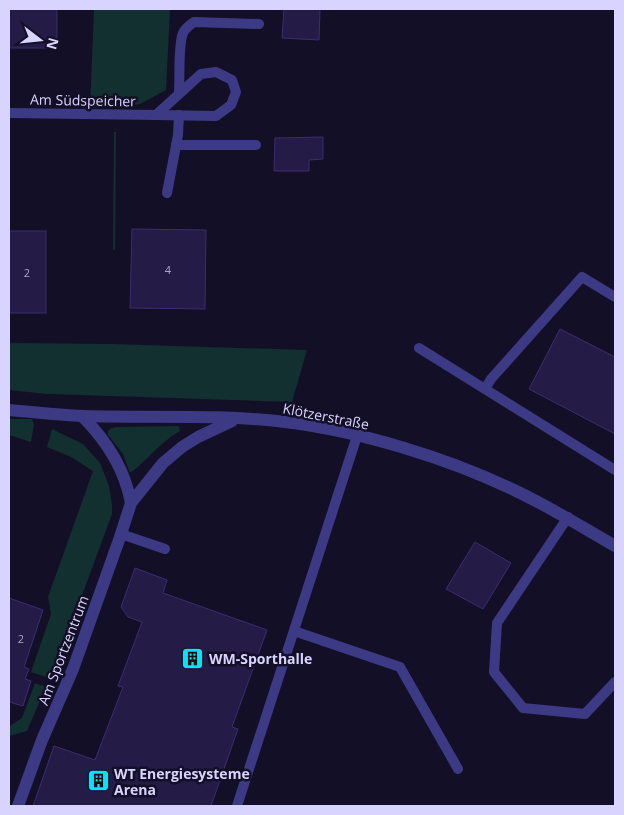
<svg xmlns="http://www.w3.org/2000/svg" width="624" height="815" font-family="'Open Sans',sans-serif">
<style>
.green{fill:#12302f}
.building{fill:#241b47;stroke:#3b2d73}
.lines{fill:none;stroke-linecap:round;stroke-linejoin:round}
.lane{stroke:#3d3a85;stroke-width:10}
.street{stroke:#3d3a85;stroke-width:12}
.labels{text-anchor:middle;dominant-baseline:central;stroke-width:5;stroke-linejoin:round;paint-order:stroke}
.number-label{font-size:11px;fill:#aca6d1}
.street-label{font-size:14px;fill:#d9d4ff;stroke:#130f26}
.poi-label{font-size:14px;font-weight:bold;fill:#d9d4ff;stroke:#130f26;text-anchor:start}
</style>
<rect width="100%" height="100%" fill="#130f26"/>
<g class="green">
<path d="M94 9H170L166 90 140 104 118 108H90Z"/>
<path d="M114 132H116L115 250 113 249Z"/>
<path d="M9 343 112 344 307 350 292 402 47 394 9 390Z"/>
<path d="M9 419H32L34 424 31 442 9 435Z"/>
<path d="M179 426 180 431C160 442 148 460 130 473L123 454 108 435V431L111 428 116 427Z"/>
<path d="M52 429 83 444 100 463 109 486 112 505V514L101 544 51 679 31 672 51 614 48 597 93 471 71 457 47 447Z"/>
<path d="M35 683 46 687 27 731 9 736 10 726 22 718Z"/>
</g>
<g class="building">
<rect x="9" y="9" width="48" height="39"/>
<path d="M284 9H320L319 40 282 38Z"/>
<path d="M323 137V159L309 160V171H274L275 138Z"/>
<path d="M132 229 206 230 205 309 130 308Z"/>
<rect x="9" y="231" width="37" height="82"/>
<path d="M560 329 615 357V434L529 389Z"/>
<path d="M475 542 511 563 483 609 446 589Z"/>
<path d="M135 568 167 580 163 593 267 630 232 727 238 729 211 806H33L54 746 95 760 123 687 118 686 142 622 128 617 121 607Z"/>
<path d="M9 598 43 610 24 667 29 669 25 679 31 681 23 706 9 702Z"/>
</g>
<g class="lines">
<g class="lane">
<path d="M179 92C180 77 178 45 183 33 185 28 190 25 194 22L259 24"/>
<path d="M9 113 156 115 216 116 231 105 236 92 232 80 216 72 201 74 156 115"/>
<path d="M176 145H256"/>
<path d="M167 193 178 135 179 115"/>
<path d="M419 348 615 470"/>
<path d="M485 389 491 379 582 277 615 297"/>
<path d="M568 517 497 623 494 672 523 708 585 714 615 682"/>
<path d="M121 534 165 549"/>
<path d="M294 631 400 667 458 769"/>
<path d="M237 806 357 436"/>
</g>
<g class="street">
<path d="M9 410C34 412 59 415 84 416 151 418 218 414 285 422 359 431 448 458 516 491 550 507 582 527 615 546"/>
<path d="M82 416C106 440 125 470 131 503"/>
<path d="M18 806 42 740 73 669 119 540 131 503 163 463 182 447 198 437 232 421"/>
</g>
</g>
<defs>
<symbol id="building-square" viewBox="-11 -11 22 22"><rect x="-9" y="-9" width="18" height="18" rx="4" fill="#00e5ff" stroke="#130f26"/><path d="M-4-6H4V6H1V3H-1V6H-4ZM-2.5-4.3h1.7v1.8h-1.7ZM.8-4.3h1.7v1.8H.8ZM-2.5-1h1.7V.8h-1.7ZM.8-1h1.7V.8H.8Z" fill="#111"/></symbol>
</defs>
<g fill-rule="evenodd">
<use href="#building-square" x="180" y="646" width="25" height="25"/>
<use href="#building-square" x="86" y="768" width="25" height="25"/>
</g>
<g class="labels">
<g class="number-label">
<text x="168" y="269">4</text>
<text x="27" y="272">2</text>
<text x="21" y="638">2</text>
</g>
<g class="street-label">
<text transform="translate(83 100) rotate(1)">Am Südspeicher</text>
<text transform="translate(326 416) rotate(11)">Klötzerstraße</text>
<text transform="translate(63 650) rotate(-69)">Am Sportzentrum</text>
</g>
<g class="poi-label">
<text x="209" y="658">WM-Sporthalle</text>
<text x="114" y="773">WT Energiesysteme<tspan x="114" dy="16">Arena</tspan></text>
</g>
</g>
<rect width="624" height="815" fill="none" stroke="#d9d4ff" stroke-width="20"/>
<g transform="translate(40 40) rotate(106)" stroke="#130f26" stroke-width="4" paint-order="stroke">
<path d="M0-4L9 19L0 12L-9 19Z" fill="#d9d4ff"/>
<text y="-8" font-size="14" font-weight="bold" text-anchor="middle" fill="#d9d4ff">N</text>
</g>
</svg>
